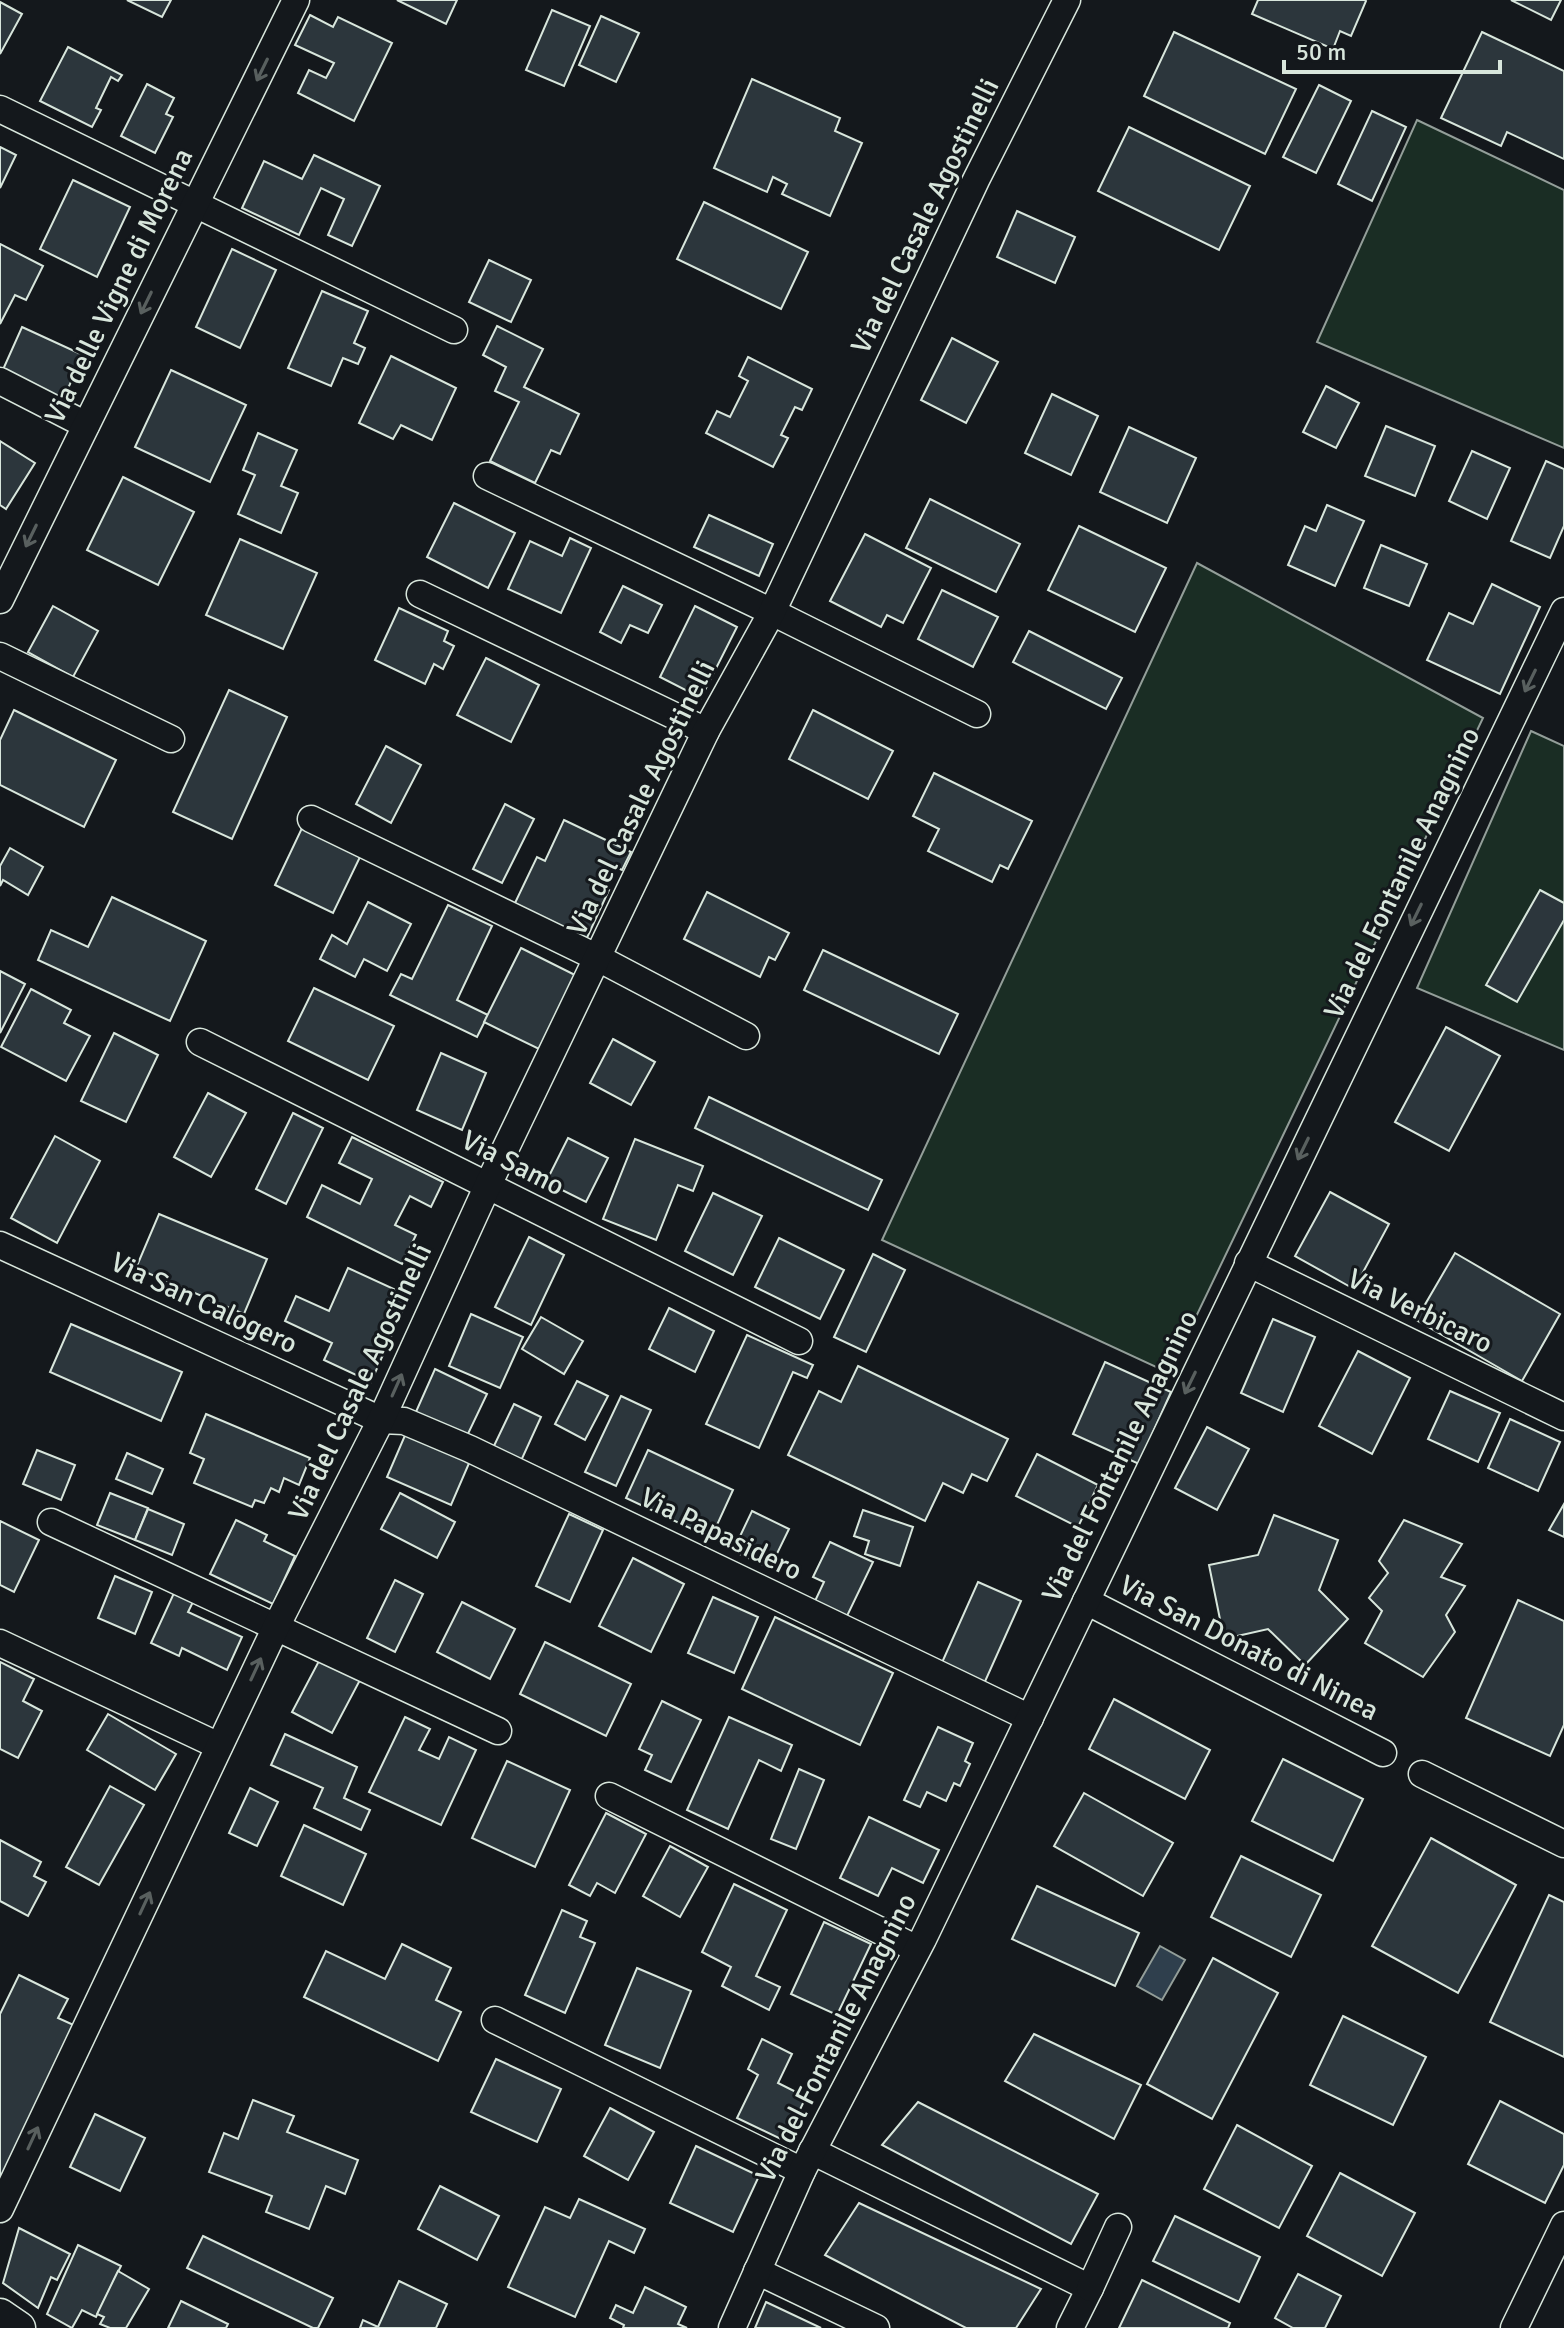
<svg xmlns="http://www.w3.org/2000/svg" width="1564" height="2328" font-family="Signika,sans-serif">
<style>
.green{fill:#1a2d24;stroke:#939e99;stroke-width:2}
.water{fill:#2f3f4d;stroke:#939e99;stroke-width:2}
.building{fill:#2c363c;stroke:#d8e6dc;stroke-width:2}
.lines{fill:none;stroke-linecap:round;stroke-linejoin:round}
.minor-casing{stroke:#d8e6dc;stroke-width:29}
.tertiary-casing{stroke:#d8e6dc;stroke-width:35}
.minor{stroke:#14181c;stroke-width:26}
.tertiary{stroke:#14181c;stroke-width:32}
.oneway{stroke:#59605f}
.labels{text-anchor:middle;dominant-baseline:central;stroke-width:6;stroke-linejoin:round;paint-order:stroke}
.street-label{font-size:28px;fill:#d8e6dc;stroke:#14181c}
</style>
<rect width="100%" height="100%" fill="#14181c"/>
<g class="green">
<path d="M1417 120 1564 190V448L1317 342Z"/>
<path d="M1197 563 1483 718 1169 1373 882 1240Z"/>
<path d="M1531 731 1564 746V1050L1417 988Z"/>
</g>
<path class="water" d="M1160 1946 1185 1960 1162 2000 1137 1986Z"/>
<g class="building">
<path d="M127 0H171L162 17Z"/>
<path d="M397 0H457L446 24Z"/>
<path d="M1258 0H1365L1366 1 1351 36 1340 31 1333 49 1252 14Z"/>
<path d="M1511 0H1561L1551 20Z"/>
<path d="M0 2 22 14 0 54Z"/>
<path d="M552 10 590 26 564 86 526 70Z"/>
<path d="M310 15 333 27 338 17 392 43 354 121 298 93 309 70 326 78 334 63 295 45Z"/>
<path d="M601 16 639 33 616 82 579 65Z"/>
<path d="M1174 32 1296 89 1265 154 1144 96Z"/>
<path d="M1482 32 1564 71V159L1507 132 1501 146 1441 118Z"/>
<path d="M68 47 122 75 118 81 111 77 96 108 101 110 92 127 40 101Z"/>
<path d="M752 79 840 118 835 131 862 143 830 216 782 194 787 184 773 177 767 192 714 168Z"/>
<path d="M147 84 174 98 166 114 173 117 155 153 121 136Z"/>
<path d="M1319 85 1351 101 1316 173 1283 157Z"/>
<path d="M1372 111 1406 127 1372 201 1338 184Z"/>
<path d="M1129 127 1250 186 1219 250 1098 191Z"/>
<path d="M0 147 16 155 0 188Z"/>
<path d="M314 155 380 186 352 246 328 235 344 199 321 188 299 235 242 208 264 161 302 179Z"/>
<path d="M73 180 130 207 97 277 40 249Z"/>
<path d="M704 202 808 252 781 309 677 259Z"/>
<path d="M1017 211 1075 237 1055 283 997 257Z"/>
<path d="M0 244 43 266 26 300 15 295 0 324Z"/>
<path d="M232 249 276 270 240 348 196 327Z"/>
<path d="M489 260 531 280 511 322 469 302Z"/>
<path d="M322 291 368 311 354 343 365 348 358 364 343 358 331 386 288 368Z"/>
<path d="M497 326 543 349 524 387 579 414 560 454 551 450 535 483 490 461 519 402 495 391 506 367 483 355Z"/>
<path d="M22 327 83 355 62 402 1 374Z"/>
<path d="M952 338 998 362 966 423 921 400Z"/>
<path d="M391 356 456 388 432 440 401 425 393 439 359 423Z"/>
<path d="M748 357 812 389 802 410 795 407 781 435 788 438 773 467 706 433 717 411 730 417 748 381 739 376Z"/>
<path d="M171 370 246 405 210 482 135 447Z"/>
<path d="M1326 386 1359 403 1336 448 1303 432Z"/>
<path d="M1052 394 1098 416 1071 475 1025 453Z"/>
<path d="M1386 426 1435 446 1415 496 1365 476Z"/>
<path d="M1129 427 1196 458 1167 523 1100 492Z"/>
<path d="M258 433 297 450 281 486 298 493 281 533 238 514 255 475 243 470Z"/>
<path d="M0 441 35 463 6 509 0 505Z"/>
<path d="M1472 451 1510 468 1487 519 1449 501Z"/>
<path d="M1546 461 1564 469V526L1550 558 1511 541Z"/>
<path d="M123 477 194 512 158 585 87 550Z"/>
<path d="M930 499 1020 544 996 592 906 548Z"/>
<path d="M454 503 515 533 488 588 427 557Z"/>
<path d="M1327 505 1364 521 1335 586 1288 565 1305 526 1316 531Z"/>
<path d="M709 515 773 544 759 576 694 547Z"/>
<path d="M1079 526 1166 568 1135 632 1048 590Z"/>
<path d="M865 534 931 568 903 623 887 615 881 627 830 601Z"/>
<path d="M570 538 591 548 561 613 508 589 530 541 562 556Z"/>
<path d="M240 539 317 573 283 649 206 615Z"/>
<path d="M1381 545 1427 564 1409 606 1364 588Z"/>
<path d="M1492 584 1540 607 1500 694 1427 660 1449 613 1473 624Z"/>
<path d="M623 586 662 605 648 633 630 625 621 643 600 632Z"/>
<path d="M942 590 998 617 973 667 918 639Z"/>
<path d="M53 606 98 631 73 677 28 652Z"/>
<path d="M695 606 737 627 701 698 660 677Z"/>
<path d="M399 608 448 631 444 641 454 646 443 669 434 664 425 684 375 660Z"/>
<path d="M1029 631 1122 678 1106 709 1013 662Z"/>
<path d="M486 658 539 685 511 742 457 715Z"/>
<path d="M229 690 287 717 232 839 173 812Z"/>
<path d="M14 710 116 760 84 827 0 785V740Z"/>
<path d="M813 710 893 751 868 799 789 759Z"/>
<path d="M386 746 421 765 391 823 356 804Z"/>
<path d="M934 773 1032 821 1008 869 1000 865 992 882 928 851 939 829 913 816Z"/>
<path d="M505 804 534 819 502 883 473 869Z"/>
<path d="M564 820 631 852 622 870 613 866 603 887 609 890 586 940 514 905 537 857 545 861Z"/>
<path d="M302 828 360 857 333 913 275 885Z"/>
<path d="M10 848 43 867 28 895 3 880 0 886V866Z"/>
<path d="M1540 890 1564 903V920L1517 1002 1486 985Z"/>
<path d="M707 892 789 933 775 960 769 957 760 977 684 939Z"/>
<path d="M112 897 206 941 170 1021 38 960 51 930 88 947Z"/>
<path d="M368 902 411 924 387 971 364 959 355 977 320 959 332 935 347 944Z"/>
<path d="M448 905 492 926 457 1000 488 1015 477 1037 390 995 401 974 412 979Z"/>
<path d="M521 948 575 975 539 1049 484 1022Z"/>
<path d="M823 950 958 1014 939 1054 804 990Z"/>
<path d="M0 971 25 984 0 1033Z"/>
<path d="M314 988 394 1026 368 1080 288 1041Z"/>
<path d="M31 989 71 1010 64 1023 90 1036 66 1081 1 1047Z"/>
<path d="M1446 1027 1500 1056 1449 1151 1395 1122Z"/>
<path d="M114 1033 158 1055 126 1122 81 1101Z"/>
<path d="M613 1039 655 1062 631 1105 590 1083Z"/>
<path d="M441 1053 486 1073 462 1130 417 1110Z"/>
<path d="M208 1093 246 1113 211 1177 174 1157Z"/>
<path d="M709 1097 882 1180 868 1210 695 1128Z"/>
<path d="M293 1113 323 1128 286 1204 256 1189Z"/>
<path d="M55 1136 100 1161 57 1243 11 1218Z"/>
<path d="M352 1137 443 1182 431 1207 410 1196 395 1225 416 1235 402 1264 307 1217 322 1185 360 1204 372 1179 339 1163Z"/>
<path d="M568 1138 608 1158 586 1202 546 1182Z"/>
<path d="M635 1139 703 1166 693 1191 678 1185 656 1240 603 1219Z"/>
<path d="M1330 1192 1389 1224 1354 1289 1295 1256Z"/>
<path d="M713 1193 762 1216 733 1275 685 1251Z"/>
<path d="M159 1214 267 1259 244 1314 136 1268Z"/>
<path d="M529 1237 564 1255 531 1325 495 1307Z"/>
<path d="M779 1238 844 1270 820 1319 755 1287Z"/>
<path d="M1455 1253 1560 1314 1522 1381 1416 1320Z"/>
<path d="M873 1254 905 1270 866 1352 834 1337Z"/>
<path d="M348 1268 409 1296 371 1382 324 1360 332 1343 285 1321 296 1296 329 1311Z"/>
<path d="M669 1308 714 1331 695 1372 649 1349Z"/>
<path d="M471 1314 523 1337 500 1388 449 1366Z"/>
<path d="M541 1317 583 1341 564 1374 522 1349Z"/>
<path d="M1273 1319 1315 1337 1283 1412 1241 1393Z"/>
<path d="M71 1324 182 1372 161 1421 50 1372Z"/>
<path d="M747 1335 813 1365 807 1378 793 1372 759 1448 706 1424Z"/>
<path d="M1358 1351 1410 1378 1372 1454 1319 1426Z"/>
<path d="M1105 1362 1171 1392 1139 1464 1073 1434Z"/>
<path d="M858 1366 1008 1439 987 1481 972 1474 963 1493 943 1483 925 1521 788 1455 819 1391 841 1402Z"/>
<path d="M435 1369 487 1394 466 1438 415 1414Z"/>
<path d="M577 1381 608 1396 585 1440 555 1424Z"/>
<path d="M1450 1391 1500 1413 1478 1462 1428 1439Z"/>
<path d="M621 1396 651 1410 616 1486 585 1472Z"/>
<path d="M514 1404 541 1417 520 1463 492 1450Z"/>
<path d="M206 1414 310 1458 299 1485 284 1478 279 1492 271 1488 264 1503 255 1500 252 1507 194 1483 204 1459 190 1453Z"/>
<path d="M1510 1419 1560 1442 1538 1491 1488 1468Z"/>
<path d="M1207 1427 1249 1449 1217 1510 1175 1488Z"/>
<path d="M406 1433 470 1461 451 1505 387 1477Z"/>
<path d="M37 1450 75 1465 61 1500 23 1484Z"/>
<path d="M648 1450 733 1490 711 1538 626 1498Z"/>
<path d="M127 1453 163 1469 152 1494 116 1479Z"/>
<path d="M1037 1454 1098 1485 1078 1527 1016 1496Z"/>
<path d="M110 1493 148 1508 135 1540 97 1525Z"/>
<path d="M400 1493 455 1522 437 1558 381 1529Z"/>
<path d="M1564 1504V1537L1549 1530Z"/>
<path d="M148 1509 184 1524 172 1555 135 1540Z"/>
<path d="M863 1510 913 1527 900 1566 865 1554 869 1541 854 1536Z"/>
<path d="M752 1511 789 1529 770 1568 733 1551Z"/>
<path d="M569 1514 603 1530 570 1602 536 1586Z"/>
<path d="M1274 1515 1338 1540 1319 1590 1348 1619 1305 1665 1268 1629 1224 1639 1209 1565 1258 1555Z"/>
<path d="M236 1520 267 1535 264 1541 295 1556 273 1604 210 1574Z"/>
<path d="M1404 1520 1462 1544 1441 1577 1465 1586 1446 1615 1455 1632 1423 1677 1365 1643 1382 1611 1369 1598 1388 1573 1379 1561Z"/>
<path d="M0 1521 39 1540 14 1592 0 1585Z"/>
<path d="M830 1542 873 1562 847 1616 815 1601 824 1582 813 1577Z"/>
<path d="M633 1558 684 1584 651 1652 599 1626Z"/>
<path d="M115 1576 152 1592 135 1634 98 1618Z"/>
<path d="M395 1580 423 1594 395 1652 367 1638Z"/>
<path d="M978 1582 1021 1601 983 1686 940 1667Z"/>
<path d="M174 1593 193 1602 188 1612 242 1637 227 1670 182 1648 179 1656 151 1643Z"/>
<path d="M713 1597 758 1617 734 1673 688 1653Z"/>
<path d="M1518 1600 1564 1621V1725L1550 1756 1466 1718Z"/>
<path d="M462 1602 515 1629 490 1679 437 1652Z"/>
<path d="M775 1617 893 1673 860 1745 742 1689Z"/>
<path d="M545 1642 631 1684 606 1736 520 1694Z"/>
<path d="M320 1659 360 1680 332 1733 292 1712Z"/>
<path d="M0 1662 34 1679 23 1701 42 1711 18 1758 0 1749Z"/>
<path d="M1114 1699 1210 1750 1185 1799 1089 1749Z"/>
<path d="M662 1701 701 1720 671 1782 645 1770 652 1755 639 1749Z"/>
<path d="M108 1714 176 1754 155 1790 87 1750Z"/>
<path d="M405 1717 430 1729 419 1750 439 1759 449 1737 476 1750 441 1825 369 1792Z"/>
<path d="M729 1717 792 1745 781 1771 759 1760 728 1829 687 1810Z"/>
<path d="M938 1727 973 1743 965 1761 970 1764 960 1786 954 1783 946 1801 927 1792 920 1807 904 1800Z"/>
<path d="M285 1734 357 1767 344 1798 370 1810 361 1830 314 1808 323 1788 271 1765Z"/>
<path d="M1283 1759 1363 1799 1333 1861 1252 1821Z"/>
<path d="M507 1761 570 1790 535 1867 472 1838Z"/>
<path d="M799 1769 824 1780 796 1849 771 1839Z"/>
<path d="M110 1786 144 1805 99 1885 66 1867Z"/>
<path d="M250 1788 278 1802 257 1846 229 1833Z"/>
<path d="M1084 1793 1173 1843 1143 1896 1054 1846Z"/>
<path d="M606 1813 646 1834 615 1893 597 1883 590 1896 569 1885Z"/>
<path d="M869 1817 939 1850 923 1883 892 1868 878 1896 840 1878Z"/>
<path d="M304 1825 366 1854 343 1905 281 1876Z"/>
<path d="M1431 1838 1516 1885 1458 1993 1372 1946Z"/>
<path d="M0 1840 41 1862 34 1876 46 1882 28 1916 0 1901Z"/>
<path d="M670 1846 708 1867 680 1917 643 1896Z"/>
<path d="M1241 1856 1321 1895 1291 1957 1211 1917Z"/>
<path d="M734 1884 787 1910 756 1976 780 1987 769 2010 722 1986 731 1967 702 1952Z"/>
<path d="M1037 1886 1139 1933 1115 1986 1012 1939Z"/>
<path d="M1549 1895 1564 1902V2057L1490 2022Z"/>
<path d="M562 1910 587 1921 580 1937 595 1943 565 2013 525 1995Z"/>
<path d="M824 1922 871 1944 837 2015 791 1994Z"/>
<path d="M402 1944 451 1968 436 2000 461 2012 438 2061 304 1997 326 1951 385 1979Z"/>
<path d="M1213 1958 1278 1993 1212 2119 1147 2084Z"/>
<path d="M637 1968 691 1991 660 2068 605 2045Z"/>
<path d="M19 1975 68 1999 58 2018 78 2027 0 2186V2014Z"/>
<path d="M1343 2016 1426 2057 1393 2125 1310 2085Z"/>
<path d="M1034 2034 1141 2085 1114 2139 1005 2081Z"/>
<path d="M762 2039 792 2054 778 2083 806 2097 785 2141 737 2118 758 2075 748 2069Z"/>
<path d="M496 2059 561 2089 537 2142 471 2112Z"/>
<path d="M253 2100 294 2116 287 2132 358 2160 345 2194 326 2186 309 2229 266 2212 272 2196 209 2172 224 2133 238 2139Z"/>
<path d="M1500 2101 1564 2134V2165L1545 2203 1468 2164Z"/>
<path d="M918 2102 1098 2194 1071 2244 882 2145Z"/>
<path d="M610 2108 654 2132 628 2180 584 2156Z"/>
<path d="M95 2114 145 2138 120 2191 70 2167Z"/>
<path d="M1237 2125 1312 2166 1279 2228 1204 2189Z"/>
<path d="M696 2146 759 2176 733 2232 670 2203Z"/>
<path d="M1340 2173 1415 2213 1382 2276 1307 2236Z"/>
<path d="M440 2186 499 2216 477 2260 418 2229Z"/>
<path d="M579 2199 645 2229 634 2253 609 2241 575 2317 508 2287 545 2207 570 2218Z"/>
<path d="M859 2203 1041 2289 1016 2328H966L825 2255Z"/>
<path d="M1175 2216 1260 2257 1239 2302 1153 2261Z"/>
<path d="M19 2228 70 2254 57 2280 51 2277 38 2308 3 2283Z"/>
<path d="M203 2236 333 2298 318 2328H313L187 2268Z"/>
<path d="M78 2245 121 2266 96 2317 82 2310 72 2328 47 2314Z"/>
<path d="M118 2271 149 2289 126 2328H110L100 2324 104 2317 97 2314Z"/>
<path d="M1298 2274 1341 2296 1325 2328H1293L1275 2318Z"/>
<path d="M1142 2280 1230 2323 1228 2328H1119Z"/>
<path d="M399 2281 447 2304 436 2328H360L363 2320 378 2327Z"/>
<path d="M645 2287 686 2307 678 2324 687 2328H623L624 2325 610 2318 616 2305 633 2313Z"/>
<path d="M181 2301 228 2324 226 2328H168Z"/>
<path d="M766 2302 821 2328H755Z"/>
</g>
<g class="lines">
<defs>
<g id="minor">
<path d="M0 109 454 330"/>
<path d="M0 381 86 425"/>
<path d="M487 476 772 612 977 714"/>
<path d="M420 594 706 731"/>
<path d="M0 600 296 0"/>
<path d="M0 656 171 739"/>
<path d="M311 819 598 958 746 1036"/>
<path d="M200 1042 799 1341"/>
<path d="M0 1245 381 1420 404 1421 470 1449 1030 1718"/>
<path d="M1248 1263 1564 1417"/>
<path d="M51 1522 498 1731"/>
<path d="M1086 1601 1383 1753"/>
<path d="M0 1643 219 1746"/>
<path d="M1422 1774 1564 1844"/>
<path d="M609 1796 917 1949"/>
<path d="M495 2020 802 2171"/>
<path d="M812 2151 1090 2288 1070 2328"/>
<path d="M0 2209 276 1627 381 1420 488 1185 706 731 772 612 976 180 1067 0"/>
<path d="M757 2271 876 2328"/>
<path d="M1090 2288 1118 2227"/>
<path d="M732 2328 802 2171 923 1939 1564 611"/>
<path d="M1514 2328 1564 2225"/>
</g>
<path id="tertiary" d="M0 2315 19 2328"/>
</defs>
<use href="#minor" class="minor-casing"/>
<use href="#tertiary" class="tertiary-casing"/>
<use href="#minor" class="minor"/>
<use href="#tertiary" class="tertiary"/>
</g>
<defs><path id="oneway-shaft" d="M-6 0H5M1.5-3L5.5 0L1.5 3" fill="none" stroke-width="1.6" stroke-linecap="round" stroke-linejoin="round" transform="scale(2)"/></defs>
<g class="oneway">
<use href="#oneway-shaft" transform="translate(262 70) rotate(116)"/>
<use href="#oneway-shaft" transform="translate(146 303) rotate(116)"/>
<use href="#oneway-shaft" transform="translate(31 536) rotate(116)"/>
<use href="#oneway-shaft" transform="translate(1530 681) rotate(116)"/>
<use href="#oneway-shaft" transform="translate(1416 915) rotate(116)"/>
<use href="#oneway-shaft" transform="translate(1303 1149) rotate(116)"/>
<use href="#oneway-shaft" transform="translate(1190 1383) rotate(116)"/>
<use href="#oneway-shaft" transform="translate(397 1385) rotate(-66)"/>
<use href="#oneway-shaft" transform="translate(256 1669) rotate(-65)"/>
<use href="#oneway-shaft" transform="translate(145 1903) rotate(-65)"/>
<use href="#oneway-shaft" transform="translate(33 2138) rotate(-65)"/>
</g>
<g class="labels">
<g class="street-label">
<text transform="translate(925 216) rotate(-64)">Via del Casale Agostinelli</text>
<text transform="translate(119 286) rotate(-64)">Via delle Vigne di Morena</text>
<text transform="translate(641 798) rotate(-64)">Via del Casale Agostinelli</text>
<text transform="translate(1402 873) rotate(-64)">Via del Fontanile Anagnino</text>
<text transform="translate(513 1163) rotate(27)">Via Samo</text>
<text transform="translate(204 1303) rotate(25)">Via San Calogero</text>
<text transform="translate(1420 1311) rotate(26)">Via Verbicaro</text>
<text transform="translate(360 1382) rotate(-65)">Via del Casale Agostinelli</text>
<text transform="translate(1120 1456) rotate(-64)">Via del Fontanile Anagnino</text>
<text transform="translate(721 1534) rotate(26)">Via Papasidero</text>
<text transform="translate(1249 1648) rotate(27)">Via San Donato di Ninea</text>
<text transform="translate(836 2038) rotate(-63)">Via del Fontanile Anagnino</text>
</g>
</g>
<path d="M1284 60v12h216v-12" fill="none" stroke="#d8e6dc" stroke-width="4"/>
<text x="1296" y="60" font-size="24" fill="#d8e6dc" stroke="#14181c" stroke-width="6" paint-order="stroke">50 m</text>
</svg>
